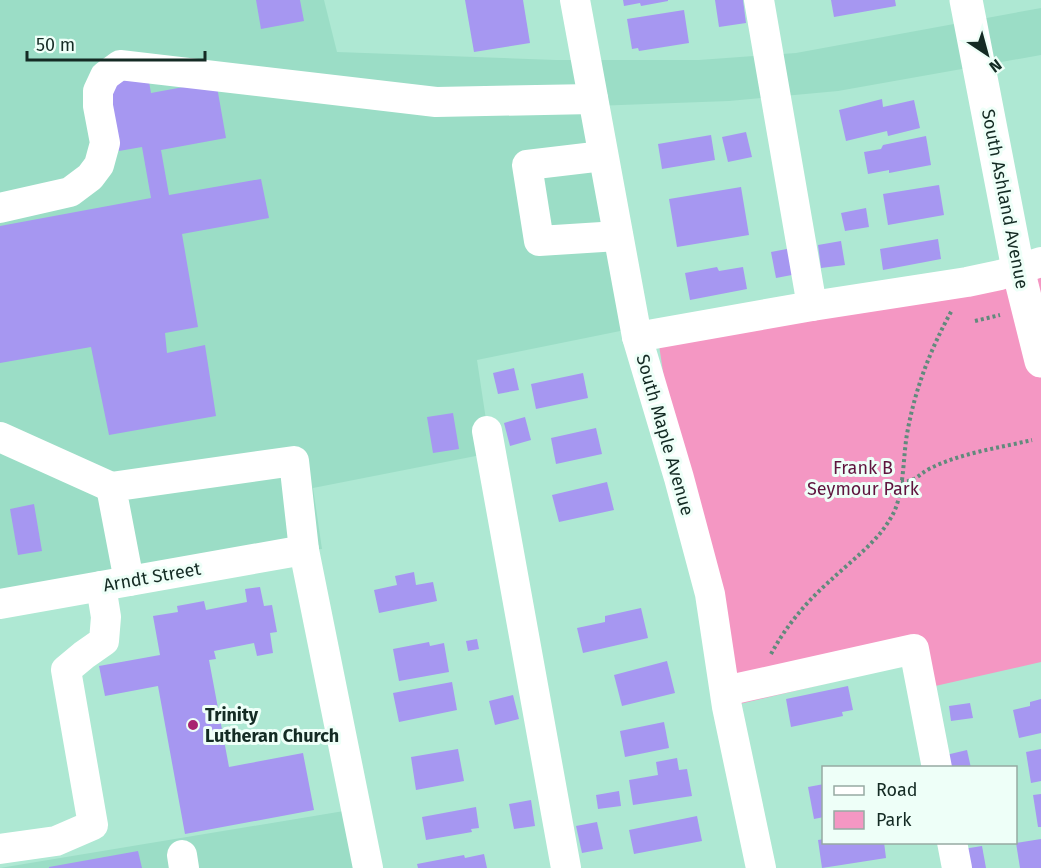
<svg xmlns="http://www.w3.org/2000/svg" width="1041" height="868" font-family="'Fira Sans',sans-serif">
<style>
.built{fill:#9bddc6}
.green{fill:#f497c3}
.building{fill:#a697f1}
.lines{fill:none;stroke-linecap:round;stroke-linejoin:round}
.path{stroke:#618a7c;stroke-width:4;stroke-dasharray:3 3;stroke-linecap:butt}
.minor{stroke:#fff;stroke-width:30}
.major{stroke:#fff;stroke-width:33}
.poi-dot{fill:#a82470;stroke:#eefff8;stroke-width:2}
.labels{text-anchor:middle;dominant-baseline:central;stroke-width:6;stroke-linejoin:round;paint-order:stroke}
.street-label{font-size:18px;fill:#142b24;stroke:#eefff8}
.park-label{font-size:18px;fill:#5f143e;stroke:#eefff8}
.poi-label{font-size:18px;font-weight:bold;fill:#142b24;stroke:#eefff8;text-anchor:start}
</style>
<rect width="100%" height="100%" fill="#aee8d3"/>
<g class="built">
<path d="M0 0H324L337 52 556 60H699L796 53 1041 8V55L838 91 729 101 594 106 635 328 477 360 491 453 313 488 322 549 304 550 0 604Z"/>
<path d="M356 809 368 868H0Z"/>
</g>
<path class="green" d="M1041 262V662L922 689 916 662 727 707 679 478 659 345Z"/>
<g class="building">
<path d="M256 0H300L304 21 261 29Z"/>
<path d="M465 0H523L530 43 474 52Z"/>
<path d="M623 0H668V1L641 6 640 3 624 6Z"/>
<path d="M715 0H743L746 23 719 27Z"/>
<path d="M831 0H895L896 6 834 17Z"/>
<path d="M684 10 689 43 639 51 638 48 632 49 627 19Z"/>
<path d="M148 76 151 93 216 81 226 138 161 150 169 195 261 179 269 218 182 234 198 327 165 333 167 353 205 345 216 416 109 435 91 347 0 363V226L151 198 142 147 119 151 107 84Z"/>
<path d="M882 99 883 107 914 100 920 128 888 136 887 131 846 141 839 110Z"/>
<path d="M746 132 752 157 728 162 722 137Z"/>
<path d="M711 135 715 160 662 169 658 144Z"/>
<path d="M926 136 931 165 889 173V170L868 174 864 152 881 149 883 145Z"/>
<path d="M939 185 944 215 888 225 883 194Z"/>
<path d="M741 187 749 235 677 247 669 199Z"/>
<path d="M866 208 869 227 845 231 841 213Z"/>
<path d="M938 239 941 259 883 270 880 249Z"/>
<path d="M841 241 845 265 821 268 818 245Z"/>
<path d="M792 248 797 274 776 278 771 252Z"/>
<path d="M717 267 719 271 743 267 747 289 690 300 685 273Z"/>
<path d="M514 368 519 390 498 394 493 373Z"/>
<path d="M583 373 588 398 536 409 531 384Z"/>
<path d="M453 413 459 449 433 453 427 417Z"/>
<path d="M525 417 531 440 510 446 504 423Z"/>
<path d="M596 428 602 454 556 464 551 438Z"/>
<path d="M607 482 614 510 559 522 552 495Z"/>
<path d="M34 504 42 551 18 555 10 509Z"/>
<path d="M414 572 416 585 433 582 437 601 379 613 374 590 397 585 395 576Z"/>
<path d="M260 587 264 606 272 605 277 632 270 633 273 653 257 656 254 643 214 651 216 659 209 660 229 767 303 753 314 810 185 834 158 686 105 696 99 666 160 655 153 616 178 612 177 606 204 601 206 610 247 602 245 589Z"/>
<path d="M641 608 648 638 583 653 577 628 605 622V616Z"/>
<path d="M477 639 479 649 468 651 466 641Z"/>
<path d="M429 642 430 646 444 643 449 672 399 681 393 649Z"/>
<path d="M667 661 675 693 622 706 614 675Z"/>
<path d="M452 682 457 710 399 722 393 693Z"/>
<path d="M848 686 853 710 842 712 843 716 791 727 786 699Z"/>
<path d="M513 695 519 719 495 725 489 701Z"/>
<path d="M1041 699V733L1019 738 1013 710 1030 706V702Z"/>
<path d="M970 703 973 718 951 721 949 706Z"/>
<path d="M664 722 669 748 625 757 620 731Z"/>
<path d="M458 749 464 781 416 790 411 757Z"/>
<path d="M1041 749V781L1031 783 1026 752Z"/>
<path d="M967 750 971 768H949L946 755Z"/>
<path d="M677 758 679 770 687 769 692 796 633 805 629 780 658 775 656 762Z"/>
<path d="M824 784V817L814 819 808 787Z"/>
<path d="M619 791 621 806 598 809 596 795Z"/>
<path d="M1041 794V827H1038L1033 795Z"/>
<path d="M531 800 535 826 514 829 509 804Z"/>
<path d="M476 807 479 828 471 829 472 832 426 840 422 817Z"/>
<path d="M697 816 702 841 634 854 629 830Z"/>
<path d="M597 822 603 849 582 853 576 826Z"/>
<path d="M824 839V842H884L886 858 822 868 818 840Z"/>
<path d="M1041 839V868H1020L1016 843Z"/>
<path d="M982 846 986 868H966L963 849Z"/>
<path d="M138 851 142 868H49V867Z"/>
<path d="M484 854 487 868H418L417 864 464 855 465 858Z"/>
</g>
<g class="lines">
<g class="path">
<path d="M975 321 1000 315"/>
<path d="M901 482C915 482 918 475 929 469 960 453 999 448 1032 440"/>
<path d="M771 654C786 626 807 601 831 580 852 560 879 541 893 514 904 493 903 457 907 434 915 389 930 350 952 310"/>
</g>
<g class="minor">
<path d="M575 0 637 337 679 478 710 594 727 707 761 868"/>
<path d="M759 0 812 306"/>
<path d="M603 156 527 165 539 241 618 236"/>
<path d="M0 208 70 192 90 177 99 165 105 143 98 106V91L105 76 120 65 436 102 593 99"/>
<path d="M637 337 812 306 967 282 1000 275 1041 262"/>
<path d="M487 431 566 868"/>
<path d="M0 437 111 487"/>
<path d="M129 581 111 487 294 461 304 550 368 868"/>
<path d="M0 604 304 550"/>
<path d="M725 691 914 649 937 768"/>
<path d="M952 842 957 868"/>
<path d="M0 849 56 841 93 825 66 670 84 655 104 641 106 617 101 586"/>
<path d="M182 855 184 868"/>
</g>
<path class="major" d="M966 0 1018 269 1041 361"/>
</g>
<circle class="poi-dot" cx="193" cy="725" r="6"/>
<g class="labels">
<g class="street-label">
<text transform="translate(1005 199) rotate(79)">South Ashland Avenue</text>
<text transform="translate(665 435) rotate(74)">South Maple Avenue</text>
<text transform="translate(152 577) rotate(-10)">Arndt Street</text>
</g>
<g class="park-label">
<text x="863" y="468">Frank B<tspan x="863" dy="21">Seymour Park</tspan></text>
</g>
<g class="poi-label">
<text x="205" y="715">Trinity<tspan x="205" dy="21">Lutheran Church</tspan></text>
</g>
</g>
<rect x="822" y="766" width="195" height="78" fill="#eefff8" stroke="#97aaa3" stroke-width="1.5"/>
<rect x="834" y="786" width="30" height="9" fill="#ffffff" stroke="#97aaa3" stroke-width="1.5"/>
<text x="876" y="796" font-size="18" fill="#142b24">Road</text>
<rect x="834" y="811" width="30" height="18" fill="#f497c3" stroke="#97aaa3" stroke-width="1.5"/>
<text x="876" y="826" font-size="18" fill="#142b24">Park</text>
<g transform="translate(987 54) rotate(144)" stroke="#eefff8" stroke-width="4.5" paint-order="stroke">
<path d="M0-4.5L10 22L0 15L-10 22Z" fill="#142b24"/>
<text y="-9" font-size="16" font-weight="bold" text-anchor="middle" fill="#142b24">N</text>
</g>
<path d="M27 51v9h178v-9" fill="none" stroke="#142b24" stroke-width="3"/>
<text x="36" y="51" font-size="18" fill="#142b24" stroke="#eefff8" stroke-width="4.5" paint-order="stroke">50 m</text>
</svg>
